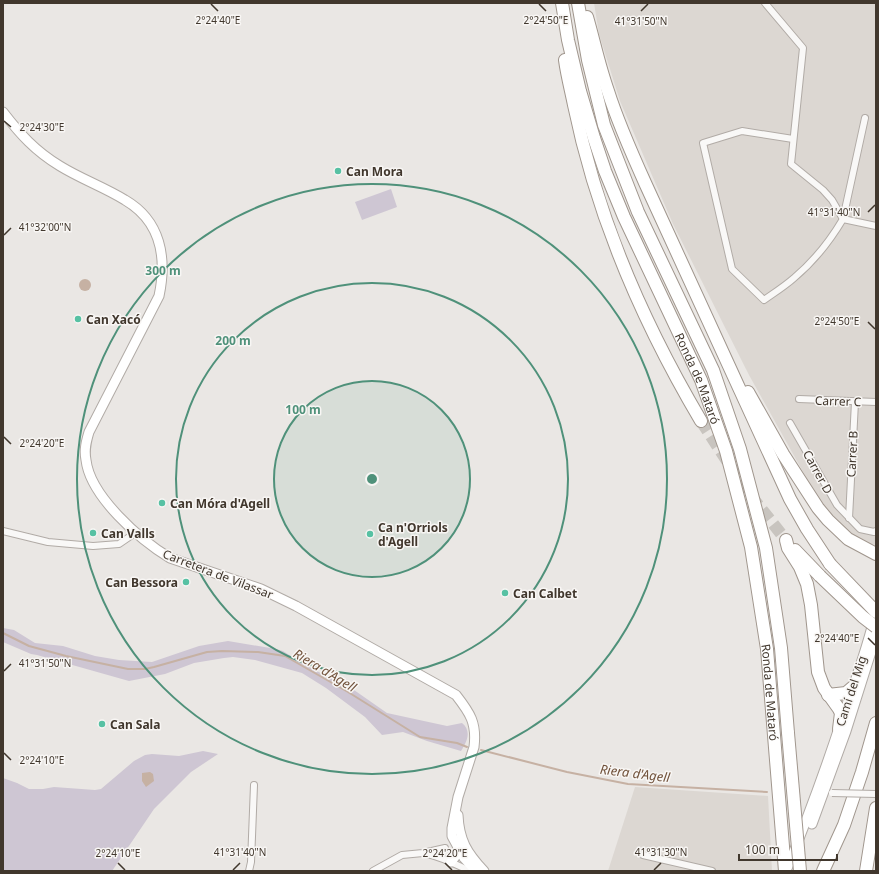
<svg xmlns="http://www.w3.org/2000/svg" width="879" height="874" font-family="'Noto Sans',sans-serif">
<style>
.built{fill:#dcd7d2}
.green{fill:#cec6d3}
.water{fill:#c6b1a3}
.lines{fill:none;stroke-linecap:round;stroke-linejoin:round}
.stream{stroke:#c6b1a3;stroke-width:2}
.highway-tunnel{stroke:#c8c4bf;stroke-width:12;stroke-dasharray:12 6;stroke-linecap:butt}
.street-casing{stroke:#b1aba6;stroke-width:8}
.secondary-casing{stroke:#b1aba6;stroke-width:11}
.highway-casing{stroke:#a0968d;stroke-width:14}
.street{stroke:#f9f8f7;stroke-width:6}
.secondary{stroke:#fff;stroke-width:9}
.highway{stroke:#fff;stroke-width:12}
.street-bridge-casing{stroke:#b1aba6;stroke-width:8;stroke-linecap:butt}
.highway-bridge-casing{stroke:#a0968d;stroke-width:14;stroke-linecap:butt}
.street-bridge{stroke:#f9f8f7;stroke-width:6}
.highway-bridge{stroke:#fff;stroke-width:12}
.ticks{fill:none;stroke:#41372d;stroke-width:1.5}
.ring{fill:none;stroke:#4f917a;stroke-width:2}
.poi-dot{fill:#57c1a3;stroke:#f8f6f4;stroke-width:1.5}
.labels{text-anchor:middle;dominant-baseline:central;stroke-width:3;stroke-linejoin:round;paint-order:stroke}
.poi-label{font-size:12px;font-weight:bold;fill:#41372d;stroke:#f8f6f4;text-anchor:start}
.street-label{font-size:12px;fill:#41372d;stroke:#f8f6f4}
.water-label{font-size:13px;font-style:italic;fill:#71523b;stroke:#f8f6f4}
.ticks-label{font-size:10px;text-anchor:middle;fill:#41372d;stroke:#f8f6f4;stroke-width:3;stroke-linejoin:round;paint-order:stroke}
.centre{fill:#4f917a;stroke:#f8f6f4;stroke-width:2}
.ring-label{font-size:12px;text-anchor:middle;font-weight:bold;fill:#4f917a;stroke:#f8f6f4;stroke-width:3;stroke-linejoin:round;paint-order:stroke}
</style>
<rect width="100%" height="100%" fill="#eae7e4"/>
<g class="built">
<path d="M594 3H876V545L866 543 848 531 831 514 817 497 749 375 673 224 620 101 599 34Z"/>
<path d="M635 787 768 796 772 871H608Z"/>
</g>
<g class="green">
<path d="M391 189 397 207 362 220 355 202Z"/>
<path d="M3 628 14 630 35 643 63 646 95 656 119 660 152 662 199 646 228 641 276 649 283 651 305 665 354 690 387 713 447 726 462 723C472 731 467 742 461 751L427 741 403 732 382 735 365 717 326 688 302 673 255 660 233 657 224 658 194 663 165 674 129 681 37 655 31 654 3 642Z"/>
<path d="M203 751 218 754 191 772 154 809 112 871H3V778L17 783 29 789H43L54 787 95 790 101 789 134 761 145 755 152 754 179 756Z"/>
</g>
<g class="water">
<circle cx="85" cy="285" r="6"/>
<path d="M150 772 153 774 154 781 146 787 142 781V773Z"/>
</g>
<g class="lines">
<g class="stream">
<path d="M3 633 29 646 66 656 128 669H145L154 667 207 652 222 651 258 652 285 656 348 692 420 737 457 743 467 747"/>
<path d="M481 750 567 772 628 784 767 792"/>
</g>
<path class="highway-tunnel" d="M701 421 744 487 786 540"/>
<defs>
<g id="street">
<path d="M765 3 803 48 791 164 823 190 832 200 843 219 876 226"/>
<path d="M793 139 742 131 703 143 732 269 764 300C774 293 785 286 794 278 813 262 830 241 843 219L865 118"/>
<path d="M799 399 876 402"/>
<path d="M790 423 837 505 860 529 874 532 876 531"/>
<path d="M849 518 855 402"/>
<path d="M3 531 48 542 93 546 119 544 135 533"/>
<path d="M427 854C442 857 455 864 470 871"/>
<path d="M643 855 712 871"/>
<path d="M249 871 251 862 254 785"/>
<path d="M373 871 402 855 423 853 445 848"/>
</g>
<g id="secondary">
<path d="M3 112C20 134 35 151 60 166 81 179 104 187 125 200 161 221 167 258 159 296L89 432C86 442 84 450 86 460 90 496 140 540 170 558L261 589 296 606 456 695C470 713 477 723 474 747L458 797 452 828V836L464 858 476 871"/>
<path d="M458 815C459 840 467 853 484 871"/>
<path d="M812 824 846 731 876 636"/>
<path d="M451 862 458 853V845"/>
<path d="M786 871C807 820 826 768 843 716 855 681 868 647 876 611"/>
</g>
<g id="highway">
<path id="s1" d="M562 3 568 40 580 91 594 138 605 171 624 217 701 380 726 451 751 547 767 649 785 871"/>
<path d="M578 3 588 60 604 125 638 212 713 370 740 449 766 548 781 648 788 733"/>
<path d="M587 17C594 41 599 66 608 91 618 123 632 154 646 185L790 499 807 529 830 564"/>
<path d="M565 60C567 75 571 90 574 105 597 217 643 323 701 421"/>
<path d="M748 392 783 454 818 508 828 520 848 539 876 554"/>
<path d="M786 540 788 548 800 567 807 584 811 605 818 672 824 688 839 709 841 713 839 729"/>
<path d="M795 550 820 576"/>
<path d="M828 695 846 693 853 687"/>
<path d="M823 871 844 825 862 772 876 723"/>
<path d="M866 871 876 808"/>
</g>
</defs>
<use href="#street" class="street-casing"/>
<use href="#secondary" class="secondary-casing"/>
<use href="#highway" class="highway-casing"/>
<use href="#street" class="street"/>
<use href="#secondary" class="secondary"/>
<use href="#highway" class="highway"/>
<defs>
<path id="street-bridge" d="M832 793 876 794"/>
<g id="highway-bridge">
<path d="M830 564 876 612"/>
<path d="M820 576 863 617 876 627"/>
<path d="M788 733 800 871"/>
</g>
</defs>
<use href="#street-bridge" class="street-bridge-casing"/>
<use href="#highway-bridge" class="highway-bridge-casing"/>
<use href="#street-bridge" class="street-bridge"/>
<use href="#highway-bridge" class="highway-bridge"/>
</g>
<path class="ticks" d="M211 4 218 11M539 4 546 11M641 11 648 4M4 121 11 127M868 212 875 205M4 235 11 228M868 322 875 329M4 437 11 444M868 638 875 645M4 671 11 664M4 753 11 760M118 863 125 870M445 863 452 870M233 870 240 863M654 870 661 863"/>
<circle cx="372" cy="479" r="98" fill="#4f917a" fill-opacity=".12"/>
<g class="ring">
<circle cx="372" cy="479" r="98"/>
<circle cx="372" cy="479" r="196"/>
<circle cx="372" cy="479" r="295"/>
</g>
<g class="poi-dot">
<circle cx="338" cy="171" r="4"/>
<circle cx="78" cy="319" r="4"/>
<circle cx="162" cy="503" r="4"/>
<circle cx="93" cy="533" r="4"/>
<circle cx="370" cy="534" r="4"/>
<circle cx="186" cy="582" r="4"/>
<circle cx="505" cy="593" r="4"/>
<circle cx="102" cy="724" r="4"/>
</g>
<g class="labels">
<g class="poi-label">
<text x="346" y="171">Can Mora</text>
<text x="86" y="319">Can Xacó</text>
<text x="170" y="503">Can Móra d'Agell</text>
<text x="378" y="527">Ca n'Orriols<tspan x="378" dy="14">d'Agell</tspan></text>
<text x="101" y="533">Can Valls</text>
<text x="178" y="582" text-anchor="end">Can Bessora</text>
<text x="513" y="593">Can Calbet</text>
<text x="110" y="724">Can Sala</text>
</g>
<g class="street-label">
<text stroke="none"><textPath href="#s1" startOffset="401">Ronda de Mataró</textPath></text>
<text transform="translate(838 401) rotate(2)">Carrer C</text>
<text transform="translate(852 454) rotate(-87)">Carrer B</text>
<text transform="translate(818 472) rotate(61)">Carrer D</text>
<text transform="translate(218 574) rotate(21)">Carretera de Vilassar</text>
<text transform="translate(851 691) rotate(-72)">Camí del Mig</text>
<text stroke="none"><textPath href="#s1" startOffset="725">Ronda de Mataró</textPath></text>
</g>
<g class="water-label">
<text transform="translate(325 670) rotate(31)">Riera d'Agell</text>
<text transform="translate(635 773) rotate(7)">Riera d'Agell</text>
</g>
</g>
<g class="ticks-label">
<text x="218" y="24">2°24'40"E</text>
<text x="546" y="24">2°24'50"E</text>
<text x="641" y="25">41°31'50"N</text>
<text x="42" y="131">2°24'30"E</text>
<text x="834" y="216">41°31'40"N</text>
<text x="45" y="231">41°32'00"N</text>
<text x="837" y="325">2°24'50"E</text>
<text x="42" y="447">2°24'20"E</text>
<text x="837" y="642">2°24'40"E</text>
<text x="45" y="667">41°31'50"N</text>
<text x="42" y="764">2°24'10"E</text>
<text x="240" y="856">41°31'40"N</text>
<text x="661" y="856">41°31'30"N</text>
<text x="118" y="857">2°24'10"E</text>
<text x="445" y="857">2°24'20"E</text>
</g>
<circle cx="372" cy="479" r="6" class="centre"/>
<g class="ring-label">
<text x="163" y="275">300 m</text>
<text x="233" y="345">200 m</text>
<text x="303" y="414">100 m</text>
</g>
<rect width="879" height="874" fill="none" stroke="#41372d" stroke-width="8"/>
<path d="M739 854v6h98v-6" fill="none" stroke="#41372d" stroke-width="2"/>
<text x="745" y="854" font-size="12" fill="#41372d" stroke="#f8f6f4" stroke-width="3" paint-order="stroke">100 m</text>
</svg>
